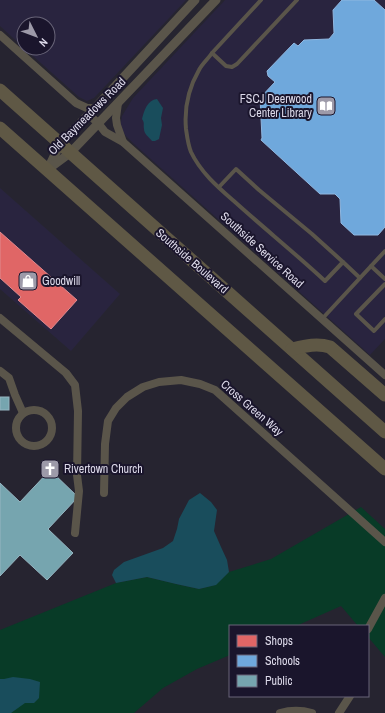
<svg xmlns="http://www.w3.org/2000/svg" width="385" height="713" font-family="'Archivo Narrow',sans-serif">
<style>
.built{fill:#29243f}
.green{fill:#083b27}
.water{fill:#194d5c}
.shops{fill:#e06666;stroke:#df898e}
.schools{fill:#6fa8dc;stroke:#90b7e0}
.public{fill:#76a5af;stroke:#95b5c1}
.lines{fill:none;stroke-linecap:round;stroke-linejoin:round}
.service{stroke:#5a554a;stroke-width:4}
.minor{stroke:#5a554a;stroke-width:8}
.tertiary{stroke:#5a554a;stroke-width:9}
.trunk{stroke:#5f5845;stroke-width:13}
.labels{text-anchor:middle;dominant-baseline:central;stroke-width:4;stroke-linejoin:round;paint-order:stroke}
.poi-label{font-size:12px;fill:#dddaea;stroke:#1a152c;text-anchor:start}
.street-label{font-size:12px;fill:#dddaea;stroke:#1a152c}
</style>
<rect width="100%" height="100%" fill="#262430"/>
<g class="built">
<path d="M0 0H186L94 98 87 101 79 97 24 48H48V24H24V48L0 26Z"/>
<path d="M225 0H385V339L370 355 134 144 125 135 121 127V122L122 116 133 98Z"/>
<path d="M0 188 120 294 71 351 0 289Z"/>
</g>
<path class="green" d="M361 507 385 529V657L368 637V626H358L341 606 296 626H230V655L197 669 163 688 134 713H0V630L116 583 147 577 176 584 199 589 215 585 229 572 271 559Z"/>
<g class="water">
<path d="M157 99 163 108 161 118 162 125 159 139 155 141H152C149 137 144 134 144 129 143 125 145 123 142 119 144 111 147 100 157 99Z"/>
<path d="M200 493 211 502 217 510 214 531 221 547 227 560 229 572 216 585 199 589 176 584 147 577 116 583 112 575 114 570 124 562 163 548 173 541 177 529 179 519 189 500Z"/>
<path d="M13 677 30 679 40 682 39 698 34 703H25L11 713H0V679H4Z"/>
</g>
<path class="shops" d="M0 232 77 300 51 329 18 300 21 297 0 278Z"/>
<path class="schools" d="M342 0H374L385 10V227L378 235H354L341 223 340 199 335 194H320L261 140 262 138 260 98 275 82 268 76 267 71 294 43 298 46 304 40 329 39 334 33 333 10Z"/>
<g class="public">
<rect x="0" y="397" width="9" height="13"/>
<path d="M50 470 78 497 48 529 73 553 47 580 20 555 0 576V483L20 502Z"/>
</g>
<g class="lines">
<g class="service">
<path d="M261 0 212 53 226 66 232 67 237 64 297 0"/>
<path d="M212 53C208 59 202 64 199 70 188 89 184 107 186 129 187 136 188 145 191 152 201 173 219 188 235 202 265 229 296 254 325 281L343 262 360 278"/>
<path d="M219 187 236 169 259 190 312 234 343 262"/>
<path d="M371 266 385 279"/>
<path d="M385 284 356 314 374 331 385 319"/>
<path d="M322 319 385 251"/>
</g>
<g class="minor">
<path d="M0 35 76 103 87 108H95"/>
<path d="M118 103 116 118 117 125 123 142"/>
<path d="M89 115 98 123 105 132 123 142 385 375"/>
<path d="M0 318 66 373 75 385 78 411 77 475 79 491 75 533"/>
<path d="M0 371 9 378 15 395 23 413"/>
<circle cx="34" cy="428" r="18"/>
<path d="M104 493 105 444 108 421 116 408 127 397 143 387 159 382 181 380 200 384 215 390 385 542"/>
<path d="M368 629 385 598"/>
<path d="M280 713C291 710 301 710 312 713"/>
<path d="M339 713 350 696"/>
</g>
<g class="tertiary">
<path d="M49 167 60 144 95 108 195 0"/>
<path d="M47 170 70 153 216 0"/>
</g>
<g class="trunk">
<path d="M0 90 385 432"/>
<path d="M0 128 385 469"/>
<path d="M292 349C305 346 317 343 330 347L385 395"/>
</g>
</g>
<defs>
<symbol id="library-square" viewBox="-11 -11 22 22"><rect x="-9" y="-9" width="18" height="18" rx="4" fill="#9d9aa9" stroke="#1a152c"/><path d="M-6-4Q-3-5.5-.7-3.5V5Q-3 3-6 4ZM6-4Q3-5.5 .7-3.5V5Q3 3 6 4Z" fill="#fff"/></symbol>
<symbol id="shop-square" viewBox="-11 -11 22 22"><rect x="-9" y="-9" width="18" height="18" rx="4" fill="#9d9aa9" stroke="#1a152c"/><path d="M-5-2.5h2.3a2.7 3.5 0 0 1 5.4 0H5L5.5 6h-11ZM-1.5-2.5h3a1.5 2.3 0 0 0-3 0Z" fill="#fff"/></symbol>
<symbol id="church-square" viewBox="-11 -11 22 22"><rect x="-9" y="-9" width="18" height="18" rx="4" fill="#9d9aa9" stroke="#1a152c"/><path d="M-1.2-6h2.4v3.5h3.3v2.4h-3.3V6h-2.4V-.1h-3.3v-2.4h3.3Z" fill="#fff"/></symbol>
</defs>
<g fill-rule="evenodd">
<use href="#library-square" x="315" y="95" width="22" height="22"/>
<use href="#shop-square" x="17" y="270" width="22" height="22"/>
<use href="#church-square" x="39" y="458" width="22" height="22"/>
</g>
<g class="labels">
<g class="poi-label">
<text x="312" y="99" text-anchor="end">FSCJ Deerwood<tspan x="312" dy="14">Center Library</tspan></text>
<text x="42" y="281">Goodwill</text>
<text x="64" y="469">Rivertown Church</text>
</g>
<g class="street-label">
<text transform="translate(87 116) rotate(-45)">Old Baymeadows Road</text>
<text transform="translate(262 250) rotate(42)">Southside Service Road</text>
<text transform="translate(192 261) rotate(41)">Southside Boulevard</text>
<text transform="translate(252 408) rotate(41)">Cross Green Way</text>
</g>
</g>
<rect x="229" y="625" width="140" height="72" fill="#1a152c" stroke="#686478"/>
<rect x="237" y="635" width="20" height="12" fill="#e06666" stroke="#686478"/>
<text x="265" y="645" font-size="12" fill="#dddaea">Shops</text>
<rect x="237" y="655" width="20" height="12" fill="#6fa8dc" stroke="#686478"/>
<text x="265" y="665" font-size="12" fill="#dddaea">Schools</text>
<rect x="237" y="675" width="20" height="12" fill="#76a5af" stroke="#686478"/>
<text x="265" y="685" font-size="12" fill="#dddaea">Public</text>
<g transform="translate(36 36) rotate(132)"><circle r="19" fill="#1a152c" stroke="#686478"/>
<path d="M0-3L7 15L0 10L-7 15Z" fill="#9d9aa9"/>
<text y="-6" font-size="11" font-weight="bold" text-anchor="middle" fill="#dddaea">N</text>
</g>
</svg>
